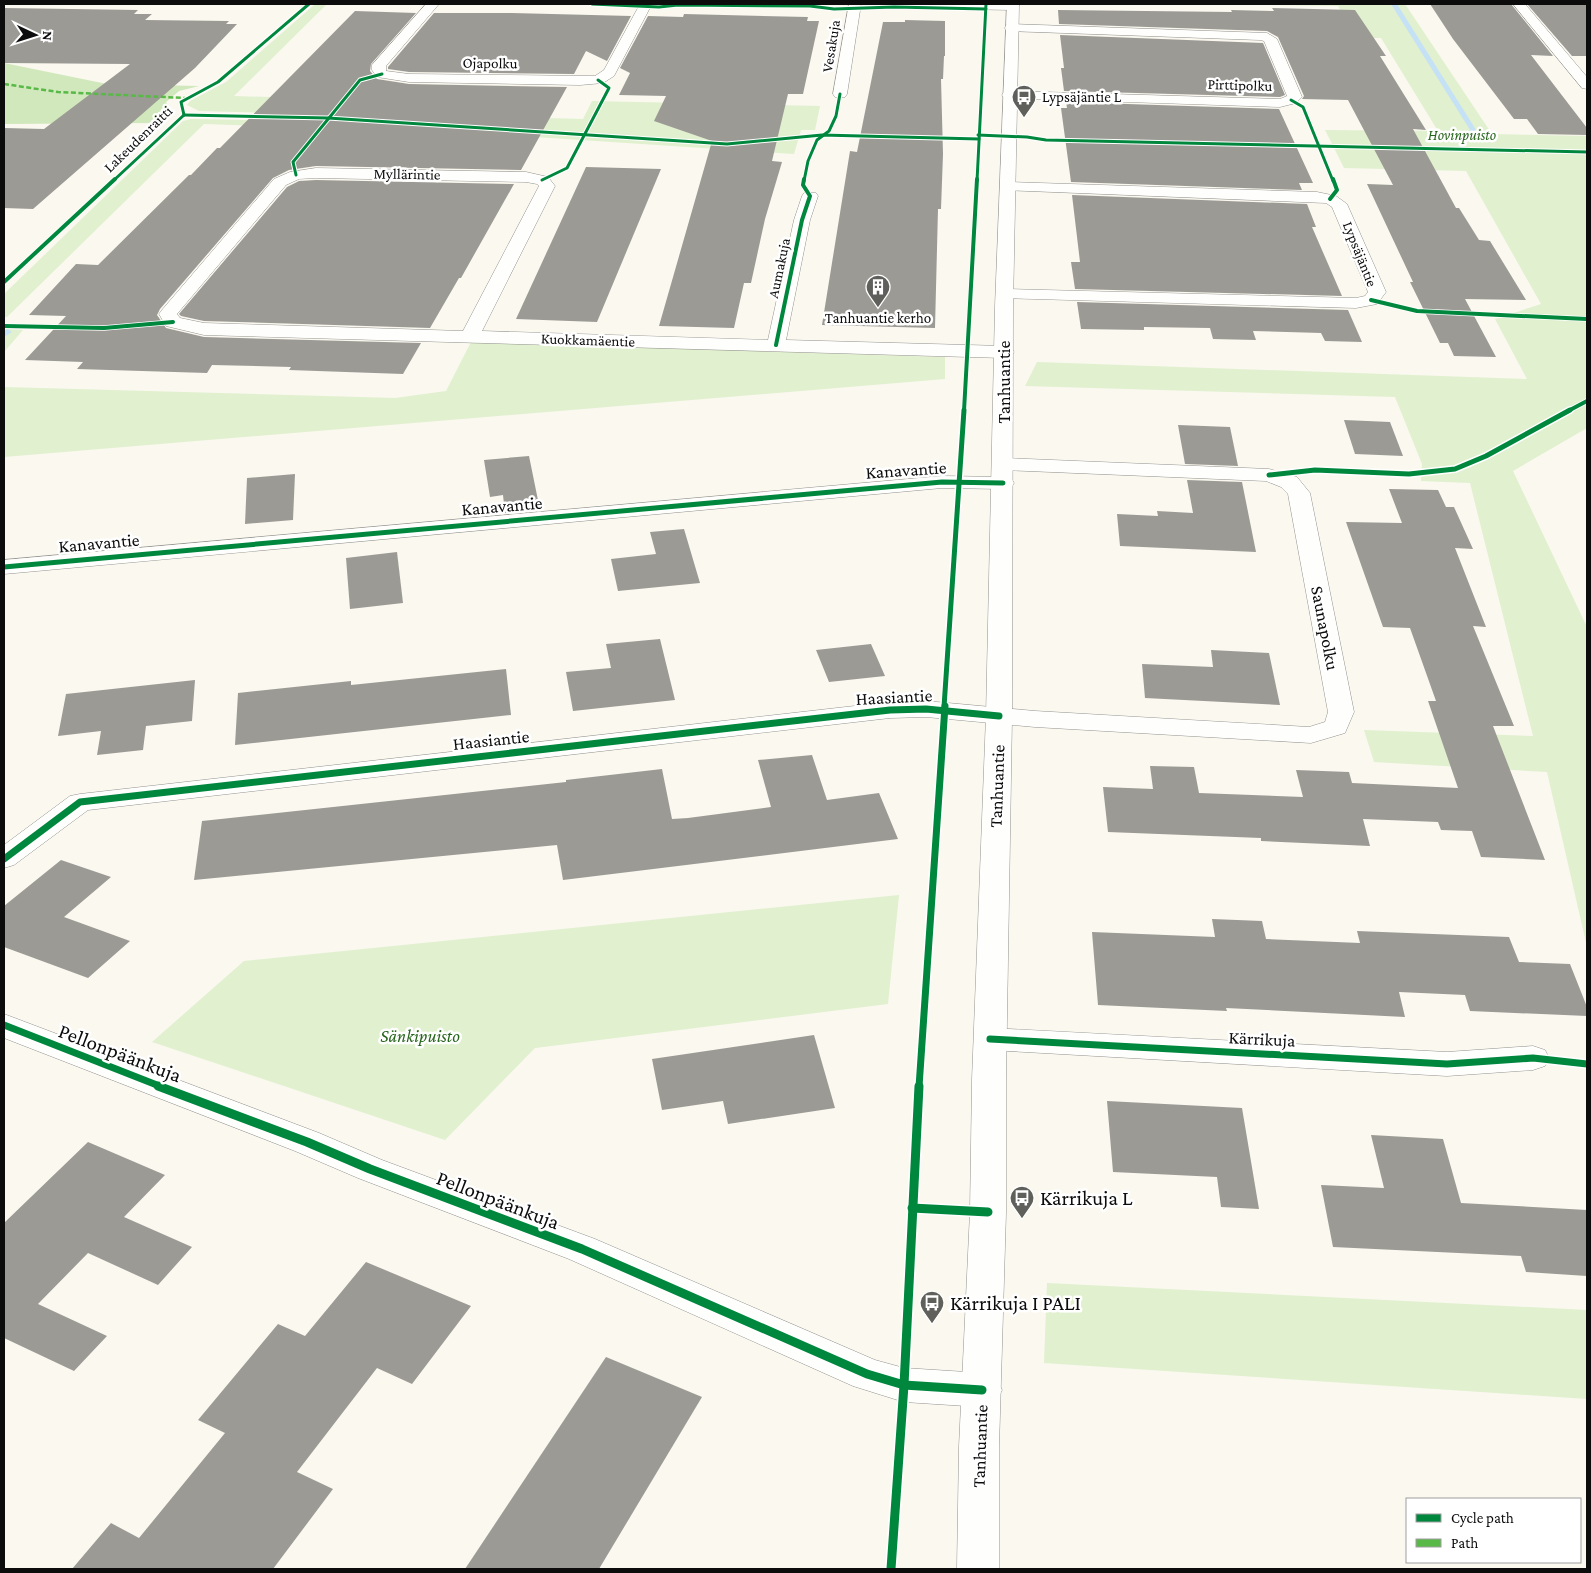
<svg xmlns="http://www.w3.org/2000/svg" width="1591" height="1573" font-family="'Crimson Pro',serif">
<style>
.green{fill:#e1f0cf}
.forest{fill:#d1e8bc}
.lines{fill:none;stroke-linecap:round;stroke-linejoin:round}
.stream{fill:#c5e1f5;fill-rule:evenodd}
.building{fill:#9c9a95}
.minor-casing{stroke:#93928e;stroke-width:1}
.tertiary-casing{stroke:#93928e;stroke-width:1}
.minor{fill:#fefefd;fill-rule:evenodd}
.tertiary{fill:#fefefd;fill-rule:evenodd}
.quiet{stroke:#58b947;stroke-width:2.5;stroke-dasharray:5 2.5;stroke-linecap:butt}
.cycleway-far4-casing{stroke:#fff;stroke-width:5}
.cycleway-far3-casing{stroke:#fff;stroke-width:5.5}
.cycleway-far2-casing{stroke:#fff;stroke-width:8}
.cycleway-far1-casing{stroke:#fff;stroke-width:10}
.cycleway-casing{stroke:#fff;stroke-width:12}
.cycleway-far4{stroke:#00873e;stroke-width:3}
.cycleway-far3{stroke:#00873e;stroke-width:4}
.cycleway-far2{stroke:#00873e;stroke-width:5}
.cycleway-far1{stroke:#00873e;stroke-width:7}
.cycleway{stroke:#00873e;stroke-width:9}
.labels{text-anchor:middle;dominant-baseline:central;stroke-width:5;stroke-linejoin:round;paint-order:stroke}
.far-street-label{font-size:15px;fill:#0c0c0c;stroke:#fff}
.far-poi-label{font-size:15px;fill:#0c0c0c;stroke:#fff;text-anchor:start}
.far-park-label{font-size:15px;font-style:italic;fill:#26641b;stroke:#fff}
.street-label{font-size:18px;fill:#0c0c0c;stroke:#fff}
.park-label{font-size:18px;font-style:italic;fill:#26641b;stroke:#fff}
.near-street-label{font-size:21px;fill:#0c0c0c;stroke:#fff}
.near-poi-label{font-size:21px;fill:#0c0c0c;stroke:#fff;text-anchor:start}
</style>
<rect width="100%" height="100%" fill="#faf8ef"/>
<g class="green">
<path d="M327 4 234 96 334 99 314 114 199 111 187 105 190 101 226 82 314 5Z"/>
<path d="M1207 4H1405L1492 134 1587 136V428L1513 471 1587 627V947L1547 772 1374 762 1364 730 1533 736 1470 483 1421 481 1422 464 1395 397 1025 386 1037 362 1527 379 1495 319 1541 304 1466 171 1344 168 1325 130 1438 131 1381 38H1356L1338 6Z"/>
<path d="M592 101 820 106 815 130H801L794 154 336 124 345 113 583 119Z"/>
<path d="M191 119 302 121 299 127 204 124 7 317H4V294L183 121Z"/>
<path d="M4 329 23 330 4 352Z"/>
<path d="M471 342 945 357V379L4 457V387L395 398 446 391Z"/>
<path d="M899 895 888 1004 535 1048 445 1140 152 1042 244 961Z"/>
<path d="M1047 1283 1587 1310V1399L1044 1363Z"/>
</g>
<path class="forest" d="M4 63 107 84 199 86 179 91 166 102 171 111 157 123 4 124Z"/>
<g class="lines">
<g class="stream">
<path d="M1391 4H1397L1478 133 1477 134 1472 133Z"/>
<path d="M8 329 12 332 4 337V331Z"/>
</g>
</g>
<g class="building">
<path d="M1430 4H1511L1553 56 1531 55 1587 128V135L1538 134 1527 119H1514L1453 39Z"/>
<path d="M1527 4H1587V56H1572Z"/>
<path d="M4 8 138 10 134 14H152L145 20 229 21 226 24H237L195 68 33 209 4 208V128L44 129 130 64 4 63Z"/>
<path d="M1272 8 1355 10 1386 56H1380L1426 130 1413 129 1456 208H1459L1479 240 1490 241 1526 300 1465 299 1496 357 1454 356 1448 343H1440L1410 282H1413L1367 184 1393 185 1348 100 1302 99 1304 96 1278 37 1267 31 1059 24 1058 10 1232 12 1231 10 1274 11Z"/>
<path d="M355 11 416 13 371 64 370 71 377 79 409 84 567 87 521 170 316 166 289 170 273 178 160 309 157 315 166 328 204 337 421 343 403 374 289 370 291 367 212 365 207 373 77 369 83 362 25 360 66 316 29 315 76 264 98 265 189 175H191L217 148H220Z"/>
<path d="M434 13H512L631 16 607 61 586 51 574 74 409 72 388 69V67Z"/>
<path d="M684 14 808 17 807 21H819L803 94H788L772 161 782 162 765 219 751 283H744L734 328 659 326 712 141 654 121 666 96 619 95 630 73 620 68 648 16 683 17Z"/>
<path d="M905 20 945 21V56H944L943 79H941L943 154 941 209H938L935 328 822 325 850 151 857 152 883 22H905Z"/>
<path d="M1060 35 1263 43 1285 95 1280 97 1064 91 1061 68H1064Z"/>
<path d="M1066 102 1279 109 1313 183H1299L1302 190 1071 182 1061 108H1067Z"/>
<path d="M586 167 661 169 597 322 516 319Z"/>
<path d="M316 180 514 184 461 278H459L430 328 204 321 181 316 179 314 287 187 299 181Z"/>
<path d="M1072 195 1307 204 1316 227H1312L1342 296 1075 289 1071 262H1080Z"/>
<path d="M1077 302 1348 310 1362 342 1325 341 1321 333 1253 331 1256 340 1213 339 1210 328 1144 327V330L1081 329Z"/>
<path d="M1344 420 1390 422 1403 456 1355 454Z"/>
<path d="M1178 425 1230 427 1238 466 1185 464Z"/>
<path d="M529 456 540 510 505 513 503 495 490 497 484 460Z"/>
<path d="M295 474 293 520 245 524 247 478Z"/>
<path d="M1187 480 1242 482 1256 552 1120 546 1117 514 1158 516 1157 511 1193 513Z"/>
<path d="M1389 489 1438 490 1446 507H1454L1473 549 1455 548 1486 627 1473 626 1514 726H1493L1545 860 1481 857 1472 831 1441 830 1438 822 1363 819 1370 846 1261 841V838L1108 832 1103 787 1153 789 1150 766 1194 767 1199 793 1303 797 1296 770 1349 772 1352 783 1458 788 1428 701H1436L1410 628 1383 627 1346 522 1402 523Z"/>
<path d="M684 529 700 583 618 591 611 559 656 554 650 532Z"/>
<path d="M397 552 403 603 350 609 346 558Z"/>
<path d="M660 639 675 700 573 711 566 672 611 668 606 644Z"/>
<path d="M871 644 885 676 829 682 816 650Z"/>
<path d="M1211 650 1269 653 1280 705 1145 698 1142 664 1213 667Z"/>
<path d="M506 669 511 715 235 745 238 693 351 681V685Z"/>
<path d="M195 680 192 721 146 726 143 750 97 755 101 731 58 736 66 694Z"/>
<path d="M812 755 827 800 879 793 898 839 563 880 557 845 194 880 202 821 566 782V780L662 769 672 819 688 818 771 807 758 760Z"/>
<path d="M61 860 111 877 64 917 130 941 88 978 4 947V906Z"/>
<path d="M1212 919 1262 921 1266 939 1360 943 1357 931 1509 937 1519 962 1570 964 1587 1007V1016L1470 1011 1465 995 1399 992 1405 1017 1226 1008 1227 1011 1098 1005 1092 932 1215 937Z"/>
<path d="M814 1035 835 1108 728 1124 723 1101 662 1110 652 1059Z"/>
<path d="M1107 1101 1242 1108 1259 1209 1221 1207 1217 1177 1113 1172Z"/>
<path d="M1371 1135 1443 1139 1461 1203 1587 1210V1276L1526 1272 1521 1256 1333 1247 1321 1185 1384 1188Z"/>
<path d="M88 1142 165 1175 124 1217 192 1247 158 1285 88 1253 38 1304 107 1336 74 1371 4 1338V1223Z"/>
<path d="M366 1262 471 1306 412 1384 377 1368 297 1472 333 1489 273 1569H72L111 1523 139 1538 225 1433 198 1420 278 1324 305 1336Z"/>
<path d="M606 1357 702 1397 599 1569H465Z"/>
</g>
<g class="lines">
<defs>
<g id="minor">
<path d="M426 4H439L386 66V71L409 74 595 76 604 70 640 4H652L614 76 603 83 580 85 409 82 377 77 372 70V65Z"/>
<path d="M849 4H861L847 94 845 97H835L833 94Z"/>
<path d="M895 4H1018L1019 6 1013 10 901 8Z"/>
<path d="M1513 4H1525L1587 77V89L1582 88Z"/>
<path d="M1011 24 1267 33 1277 39 1302 97 1296 103 1280 107 1004 98 1002 95 1004 92 1009 91 1280 99 1287 96 1264 41 1260 40 1006 31 1005 28 1006 25Z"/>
<path d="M316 168 526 172 548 177 555 186 482 331 768 340 794 220 802 196 804 193H816L818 196 810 220 786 340 1004 346 1011 348 1014 352 1011 356 1004 358 204 335 166 326 159 314 162 310 274 179 290 172ZM316 178 526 182 537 184 539 186 463 331 204 323 180 318 177 314 286 185 299 179Z"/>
<path d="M1008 182 1317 192 1336 196 1347 204 1386 292 1377 304 1356 308 999 298 996 294 999 290 1005 289 1356 298 1365 296 1368 292 1332 207 1326 203 1002 190 1000 187 1002 184Z"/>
<path d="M1003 458 1269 469 1297 477 1310 493 1354 712 1345 733 1311 743 1035 727 926 717 890 718 88 810 14 865 4 868V845L70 796 80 794 890 702 926 701 1035 711 1309 727 1325 722 1328 712 1288 494 1281 487 1266 481 1003 470 995 469 992 464 995 459Z"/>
<path d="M942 476 1003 477 1011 478 1014 483 1011 488 1003 489 942 488 4 574V560Z"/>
<path d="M4 1014 319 1133 382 1160 595 1239 875 1360 904 1368 982 1373 996 1378 1002 1390 996 1402 982 1407 904 1402 853 1386 569 1259 358 1178 295 1151 4 1038Z"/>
<path d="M990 1028 1447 1052 1533 1046 1545 1050 1549 1058 1545 1066 1533 1070 1447 1076 990 1050 979 1047 974 1039 979 1031Z"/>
</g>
<path id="tertiary" d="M1007 4H1019L1013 307 1012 716 1006 1080V1212L999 1447V1569H957L959 1447 970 1212 972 1080 986 716 995 307Z"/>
</defs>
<use href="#minor" class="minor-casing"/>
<use href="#tertiary" class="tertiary-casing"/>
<use href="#minor" class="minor"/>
<use href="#tertiary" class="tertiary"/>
<path class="quiet" d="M4 84 58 92 185 98"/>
<defs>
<g id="cycleway-far4">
<path d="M592 4 659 7 678 5 810 6 834 9 894 7 986 9"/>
<path d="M1291 100 1303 107 1333 181"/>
<path d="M184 115 328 118 727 144 822 135 979 139"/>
<path d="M184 115 181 102 218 82 309 4"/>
<path d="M978 135 1027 137 1046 140 1587 152"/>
<path d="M296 175 293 162 360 80 382 74"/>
<path d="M542 180 567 168 609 88 598 80"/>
<path d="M113 181 184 115"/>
<path d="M804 181 808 161 817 140 829 131 836 116 840 94"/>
<path d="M977 181 986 4"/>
</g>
<g id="cycleway-far3">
<path d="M1330 199 1337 190 1333 179"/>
<path d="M4 282 115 179"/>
<path d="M1371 300 1417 311 1587 319"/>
<path d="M4 326 104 328 173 322"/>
<path d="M776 345 802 220 810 196 803 185 804 179"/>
<path d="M964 411 977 179"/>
<path d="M1568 411 1587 401"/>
</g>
<g id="cycleway-far2">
<path d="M1269 475 1315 470 1409 474 1455 469 1486 456 1570 410"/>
<path d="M4 567 942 482 1003 483"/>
<path d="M944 707 964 410"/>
</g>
<g id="cycleway-far1">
<path d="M4 859 80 802 890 710 926 709 999 716"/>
<path d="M4 1025 162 1087"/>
<path d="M990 1039 1447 1064 1533 1058 1587 1064"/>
<path d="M919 1087 945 706"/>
</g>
<g id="cycleway">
<path d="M158 1086 307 1142 370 1169 582 1249 867 1374 904 1385 982 1390"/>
<path d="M912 1208 988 1212"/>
<path d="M891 1569 904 1385 919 1086"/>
</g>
</defs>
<use href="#cycleway-far4" class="cycleway-far4-casing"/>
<use href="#cycleway-far3" class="cycleway-far3-casing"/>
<use href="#cycleway-far2" class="cycleway-far2-casing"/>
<use href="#cycleway-far1" class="cycleway-far1-casing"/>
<use href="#cycleway" class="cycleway-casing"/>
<use href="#cycleway-far4" class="cycleway-far4"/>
<use href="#cycleway-far3" class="cycleway-far3"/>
<use href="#cycleway-far2" class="cycleway-far2"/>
<use href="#cycleway-far1" class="cycleway-far1"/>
<use href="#cycleway" class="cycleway"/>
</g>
<defs>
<symbol id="bus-pin" viewBox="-11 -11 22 30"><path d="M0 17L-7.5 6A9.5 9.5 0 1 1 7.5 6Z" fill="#5f5f5b" stroke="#fff"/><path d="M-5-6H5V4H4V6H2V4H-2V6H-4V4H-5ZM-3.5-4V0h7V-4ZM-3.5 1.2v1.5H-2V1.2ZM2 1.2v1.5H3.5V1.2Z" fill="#fff"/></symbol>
<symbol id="building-pin" viewBox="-11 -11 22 30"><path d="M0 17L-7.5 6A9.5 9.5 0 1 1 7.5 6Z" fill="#5f5f5b" stroke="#fff"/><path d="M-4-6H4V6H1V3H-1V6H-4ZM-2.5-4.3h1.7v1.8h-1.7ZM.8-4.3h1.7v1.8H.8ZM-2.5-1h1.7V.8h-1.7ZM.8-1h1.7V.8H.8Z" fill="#fff"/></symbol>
</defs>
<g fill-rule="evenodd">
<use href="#bus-pin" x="1010" y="83" width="28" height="38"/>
<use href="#building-pin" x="864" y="273" width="28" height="38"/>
<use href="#bus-pin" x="1008" y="1184" width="28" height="38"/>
<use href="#bus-pin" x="918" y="1289" width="28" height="38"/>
</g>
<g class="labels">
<g class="far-street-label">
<text transform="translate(831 46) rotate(-81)">Vesakuja</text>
<text transform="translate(490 63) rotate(1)">Ojapolku</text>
<text transform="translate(1240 85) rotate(2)">Pirttipolku</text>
<text transform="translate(138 139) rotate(-44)">Lakeudenraitti</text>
<text transform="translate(407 174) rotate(1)">Myllärintie</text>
<text transform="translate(1360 254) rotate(68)">Lypsäjäntie</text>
<text transform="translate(779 268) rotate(-78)">Aumakuja</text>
<text transform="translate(588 340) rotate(2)">Kuokkamäentie</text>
</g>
<g class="far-poi-label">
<text x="1042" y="97">Lypsäjäntie L</text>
<text x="878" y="318" text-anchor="middle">Tanhuantie kerho</text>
</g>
<g class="far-park-label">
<text x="1462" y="135">Hovinpuisto</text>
</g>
<g class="street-label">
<text transform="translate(1004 382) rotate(-90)">Tanhuantie</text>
<text transform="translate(906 470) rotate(-4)">Kanavantie</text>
<text transform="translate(502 506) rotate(-5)">Kanavantie</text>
<text transform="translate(99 543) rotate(-5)">Kanavantie</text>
<text transform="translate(1325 628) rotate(79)">Saunapolku</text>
<text transform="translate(894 697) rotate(-3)">Haasiantie</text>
<text transform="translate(491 740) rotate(-6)">Haasiantie</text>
<text transform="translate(997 786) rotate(-88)">Tanhuantie</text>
<text transform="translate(1262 1039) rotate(3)">Kärrikuja</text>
<text transform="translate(980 1446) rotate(-88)">Tanhuantie</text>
</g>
<g class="park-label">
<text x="420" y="1036">Sänkipuisto</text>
</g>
<g class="near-street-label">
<text transform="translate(120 1053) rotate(21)">Pellonpäänkuja</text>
<text transform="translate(498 1200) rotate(21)">Pellonpäänkuja</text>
</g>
<g class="near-poi-label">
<text x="1040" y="1198">Kärrikuja L</text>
<text x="950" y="1303">Kärrikuja I PALI</text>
</g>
</g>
<rect width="1591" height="1573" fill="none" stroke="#0c0c0c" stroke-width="10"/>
<rect x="1406" y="1498" width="175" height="65" fill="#ffffff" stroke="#9e9e9e"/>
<rect x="1416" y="1514" width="25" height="8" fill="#00873e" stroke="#9e9e9e"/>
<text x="1451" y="1523" font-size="15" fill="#0c0c0c">Cycle path</text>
<rect x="1416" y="1539" width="25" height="8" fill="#58b947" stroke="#9e9e9e"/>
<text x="1451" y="1548" font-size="15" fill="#0c0c0c">Path</text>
<g transform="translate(35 35) rotate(94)" stroke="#ffffff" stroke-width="4" paint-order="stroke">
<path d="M0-4L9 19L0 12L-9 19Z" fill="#0c0c0c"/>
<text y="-8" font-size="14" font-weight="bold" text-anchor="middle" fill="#0c0c0c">N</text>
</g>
</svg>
